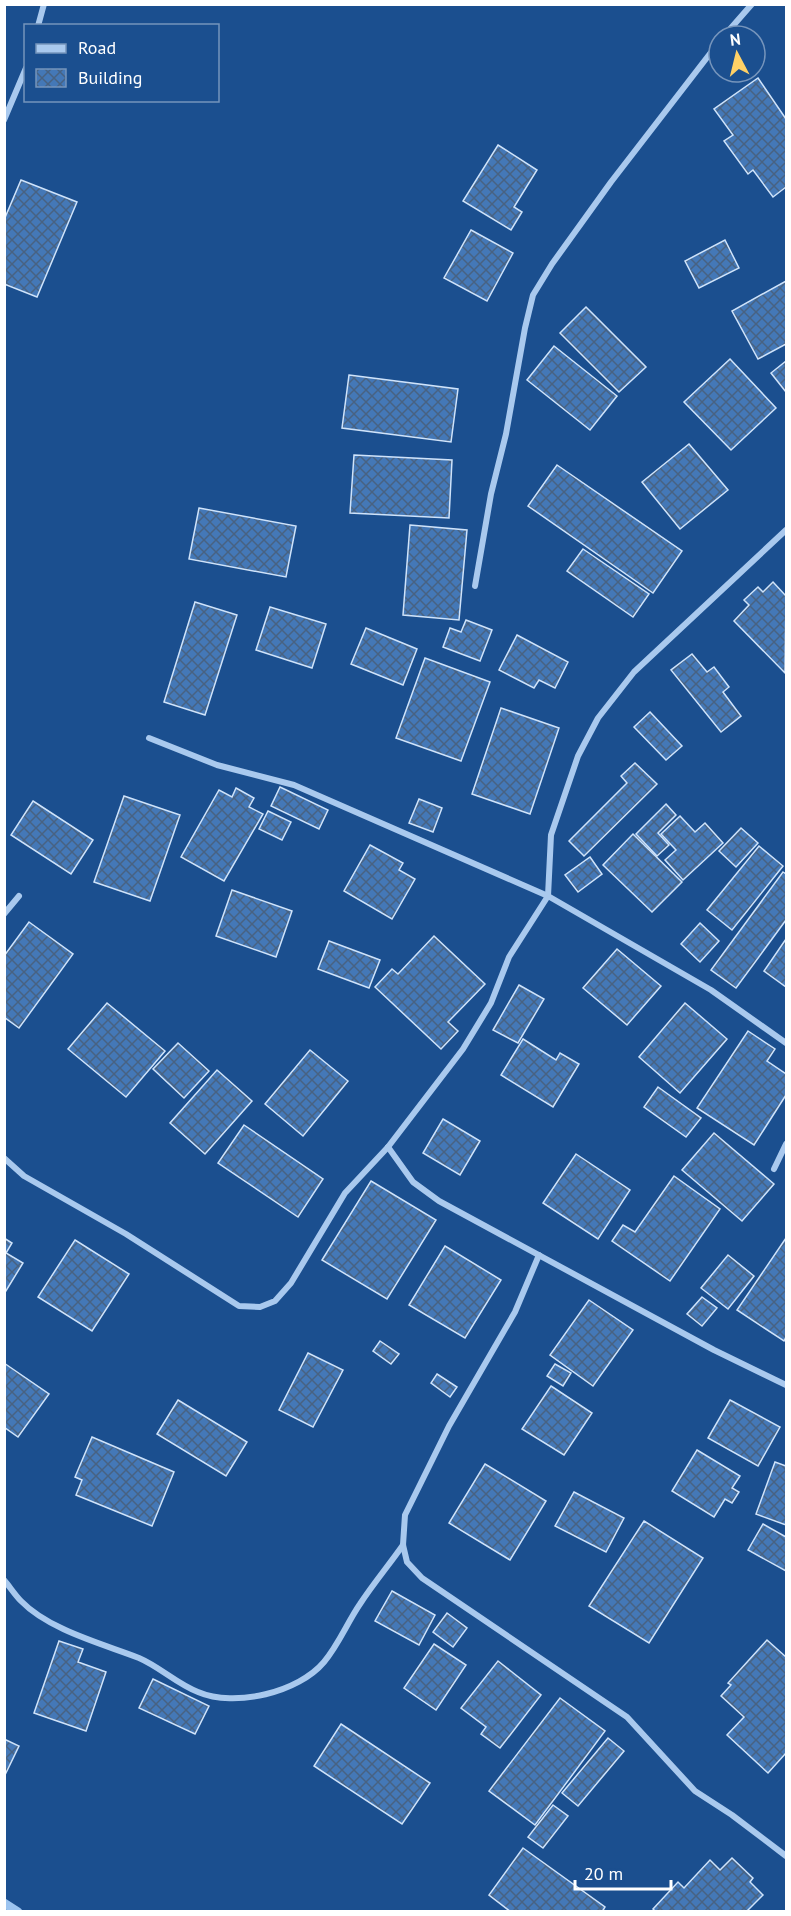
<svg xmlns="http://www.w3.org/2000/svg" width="791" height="1916" font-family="'PT Sans',sans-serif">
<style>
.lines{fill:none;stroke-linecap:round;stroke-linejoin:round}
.stream{stroke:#9cc4f0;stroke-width:9}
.building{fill:url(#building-cross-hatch);stroke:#cfe3fa;stroke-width:1.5}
.street{stroke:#a9c9ee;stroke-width:6}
</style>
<defs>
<pattern id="building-cross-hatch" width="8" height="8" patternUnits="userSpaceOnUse" patternTransform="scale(1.5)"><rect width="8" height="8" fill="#4478b7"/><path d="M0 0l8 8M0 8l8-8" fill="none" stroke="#486282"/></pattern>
</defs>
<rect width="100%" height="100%" fill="#1b4f8f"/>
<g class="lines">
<path class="stream" d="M4 1903 18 1912"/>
</g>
<g class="building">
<path d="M758 78 786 119V187L773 197 753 170 748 174 724 141 733 135 714 109Z"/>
<path d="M498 145 537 170 514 207 522 212 511 230 463 201Z"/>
<path d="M21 180 77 202 37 297 4 284V220Z"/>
<path d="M471 230 513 253 487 301 444 278Z"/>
<path d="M725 240 739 268 699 288 685 261Z"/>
<path d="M786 281V344L758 359 732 311Z"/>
<path d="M586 307 646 367 619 392 560 333Z"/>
<path d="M554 346 617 396 590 430 527 380Z"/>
<path d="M730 359 776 408 731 450 684 402Z"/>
<path d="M786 361V392L771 373Z"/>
<path d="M349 375 458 389 451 442 342 428Z"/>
<path d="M689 444 728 490 680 529 642 482Z"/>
<path d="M354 455 452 460 449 518 350 513Z"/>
<path d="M557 465 682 551 653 593 528 506Z"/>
<path d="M199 508 296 526 286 577 189 559Z"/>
<path d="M410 525 467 530 459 620 403 615Z"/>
<path d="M583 549 649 594 633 617 567 571Z"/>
<path d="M773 582 786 596 785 673 734 621 749 605 744 600 758 587 763 592Z"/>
<path d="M195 602 237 615 205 715 164 702Z"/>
<path d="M270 607 326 624 312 668 256 650Z"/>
<path d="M466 620 492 630 480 661 443 647 450 628 461 632Z"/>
<path d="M366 628 417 649 403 685 351 664Z"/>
<path d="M517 635 568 662 555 688 539 680 534 688 499 670Z"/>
<path d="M692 654 707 672 714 667 729 687 723 692 741 716 721 732 671 670Z"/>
<path d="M425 658 490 682 461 761 396 738Z"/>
<path d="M501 708 559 728 530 814 472 794Z"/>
<path d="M650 712 682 746 666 760 634 727Z"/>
<path d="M635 763 657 784 584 856 569 841 627 783 621 776Z"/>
<path d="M280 787 328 810 319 829 271 806Z"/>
<path d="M236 788 254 798 249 807 263 814 224 881 181 857 219 790 232 797Z"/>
<path d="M124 796 180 815 150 901 94 882Z"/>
<path d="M419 799 442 808 433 832 409 823Z"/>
<path d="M33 801 93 840 71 874 11 835Z"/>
<path d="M666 804 676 815 658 833 669 845 657 856 636 834Z"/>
<path d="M268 811 291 822 282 840 259 829Z"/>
<path d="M680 816 695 832 705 823 723 843 683 880 665 860 676 850 661 834Z"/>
<path d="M741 828 758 843 736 867 719 851Z"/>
<path d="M633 834 682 882 652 912 603 865Z"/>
<path d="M370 845 403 863 399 870 415 879 392 919 344 891Z"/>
<path d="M759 846 783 866 732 930 707 910Z"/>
<path d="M590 857 602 874 578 892 565 875Z"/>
<path d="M783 872 786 874V920L736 988 711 970Z"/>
<path d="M232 890 292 911 276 957 216 936Z"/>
<path d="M29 922 73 954 19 1028 4 1017V956Z"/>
<path d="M700 923 719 941 700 962 681 944Z"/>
<path d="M434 936 485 984 448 1022 458 1031 441 1049 375 987 392 969 398 974Z"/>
<path d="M786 939V987L764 971Z"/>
<path d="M329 941 380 960 369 988 318 969Z"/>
<path d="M617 949 661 986 627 1025 583 988Z"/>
<path d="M519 985 544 999 518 1043 493 1030Z"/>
<path d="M107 1003 165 1051 126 1097 68 1049Z"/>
<path d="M685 1003 727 1039 680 1093 639 1057Z"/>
<path d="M748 1031 775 1049 767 1061 786 1074V1095L754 1145 697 1108Z"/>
<path d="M523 1039 556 1060 560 1053 579 1064 553 1107 501 1075Z"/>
<path d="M178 1043 209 1071 184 1098 153 1069Z"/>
<path d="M310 1050 348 1081 303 1136 265 1104Z"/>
<path d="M217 1070 252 1101 205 1154 170 1123Z"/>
<path d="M658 1087 701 1118 686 1137 644 1107Z"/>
<path d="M443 1119 480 1141 460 1175 423 1153Z"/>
<path d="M244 1125 323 1179 298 1217 218 1163Z"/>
<path d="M714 1133 774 1184 742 1221 682 1170Z"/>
<path d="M576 1154 630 1190 598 1239 543 1203Z"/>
<path d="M674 1176 720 1209 670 1281 612 1241 623 1225 635 1232Z"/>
<path d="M371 1181 436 1220 387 1299 322 1260Z"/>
<path d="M4 1238 12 1243 6 1253 23 1263 4 1294Z"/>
<path d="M786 1238V1337L784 1341 737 1310Z"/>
<path d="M75 1240 129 1274 92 1331 38 1297Z"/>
<path d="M445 1246 501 1280 465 1338 409 1305Z"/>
<path d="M728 1255 754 1276 728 1309 701 1288Z"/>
<path d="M702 1297 717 1308 702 1326 687 1314Z"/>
<path d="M589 1300 633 1330 593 1386 550 1355Z"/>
<path d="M380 1341 399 1354 391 1364 373 1351Z"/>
<path d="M308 1353 343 1370 313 1427 279 1410Z"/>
<path d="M4 1363 49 1394 18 1437 4 1427Z"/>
<path d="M555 1364 571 1373 563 1386 547 1376Z"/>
<path d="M437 1374 457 1387 450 1397 431 1383Z"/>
<path d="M551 1386 592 1413 564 1455 522 1429Z"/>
<path d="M178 1400 247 1442 226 1476 157 1434Z"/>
<path d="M730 1400 780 1427 758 1466 708 1438Z"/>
<path d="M92 1437 174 1472 152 1526 76 1495 82 1480 75 1477Z"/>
<path d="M697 1450 740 1476 732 1488 739 1492 732 1503 725 1499 714 1517 672 1491Z"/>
<path d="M775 1462 786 1466V1525L756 1514Z"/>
<path d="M485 1464 546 1501 510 1560 449 1523Z"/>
<path d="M574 1492 624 1518 606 1552 555 1526Z"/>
<path d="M644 1521 703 1558 649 1643 589 1606Z"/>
<path d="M763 1524 786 1537V1571L748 1550Z"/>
<path d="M392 1591 435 1615 419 1645 375 1621Z"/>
<path d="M447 1613 467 1628 453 1647 433 1632Z"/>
<path d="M767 1640 786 1657V1753L768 1773 727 1735 744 1717 721 1696 731 1685 728 1683Z"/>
<path d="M59 1641 83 1649 78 1662 106 1672 86 1731 34 1713Z"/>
<path d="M434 1644 466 1665 436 1710 404 1688Z"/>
<path d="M498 1661 541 1695 500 1748 481 1734 486 1727 461 1708Z"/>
<path d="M153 1679 209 1706 195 1734 139 1708Z"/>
<path d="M560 1698 605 1731 535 1825 489 1791Z"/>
<path d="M341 1724 430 1783 402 1824 314 1766Z"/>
<path d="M608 1738 624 1751 578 1806 562 1793Z"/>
<path d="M4 1739 19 1746 4 1777Z"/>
<path d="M553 1805 568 1816 543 1848 528 1837Z"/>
<path d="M523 1848 605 1907 602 1912H511L489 1895Z"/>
<path d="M732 1858 753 1878 750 1882 763 1895 746 1912H656L653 1909 678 1882 684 1888 710 1860 720 1870Z"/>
</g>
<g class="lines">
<g class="street">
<path d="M38 26 44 4"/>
<path d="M724 36 752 4"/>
<path d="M4 120 26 68"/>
<path d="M475 586 491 494 506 434 525 328 533 295 552 264 611 182 719 42"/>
<path d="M149 738 217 765 294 785 548 896 711 990 786 1043"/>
<path d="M4 914 19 896"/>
<path d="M388 1147 413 1182 439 1201 714 1350 786 1385"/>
<path d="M4 1158 24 1176 126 1234 239 1306 260 1307 275 1301 291 1283 345 1193 388 1147 463 1049 491 1003 509 957 548 896 551 835 578 756 598 718 634 672 786 530"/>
<path d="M774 1169 786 1144"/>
<path d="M539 1255 515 1312 449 1426 405 1515 403 1545 407 1562 422 1578 627 1717 695 1791 732 1815 786 1856"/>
<path d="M4 1580C10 1587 15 1595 21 1601 49 1630 103 1644 139 1658 160 1667 177 1684 198 1692 235 1708 299 1692 324 1662 339 1644 347 1623 360 1604 373 1584 389 1565 403 1545"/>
</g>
</g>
<rect width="791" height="1916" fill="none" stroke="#ffffff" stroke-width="12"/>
<rect x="24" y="24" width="195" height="78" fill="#1b4f8f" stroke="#7695bc" stroke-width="1.5"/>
<rect x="36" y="44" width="30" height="9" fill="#a9c9ee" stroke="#7695bc" stroke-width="1.5"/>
<text x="78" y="54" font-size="18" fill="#ffffff">Road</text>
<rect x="36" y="69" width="30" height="18" fill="url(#building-cross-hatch)" stroke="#7695bc" stroke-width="1.5"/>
<text x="78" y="84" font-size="18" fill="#ffffff">Building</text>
<g transform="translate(737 54) rotate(353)"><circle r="28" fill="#1b4f8f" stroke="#7695bc" stroke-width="1.5"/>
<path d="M0-4.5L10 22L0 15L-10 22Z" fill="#ffd166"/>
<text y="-9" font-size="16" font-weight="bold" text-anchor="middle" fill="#ffffff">N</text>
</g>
<path d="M575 1880v9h96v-9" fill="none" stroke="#ffffff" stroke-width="3"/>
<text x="584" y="1880" font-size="18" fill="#ffffff" stroke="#1b4f8f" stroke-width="4.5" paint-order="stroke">20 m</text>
</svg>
